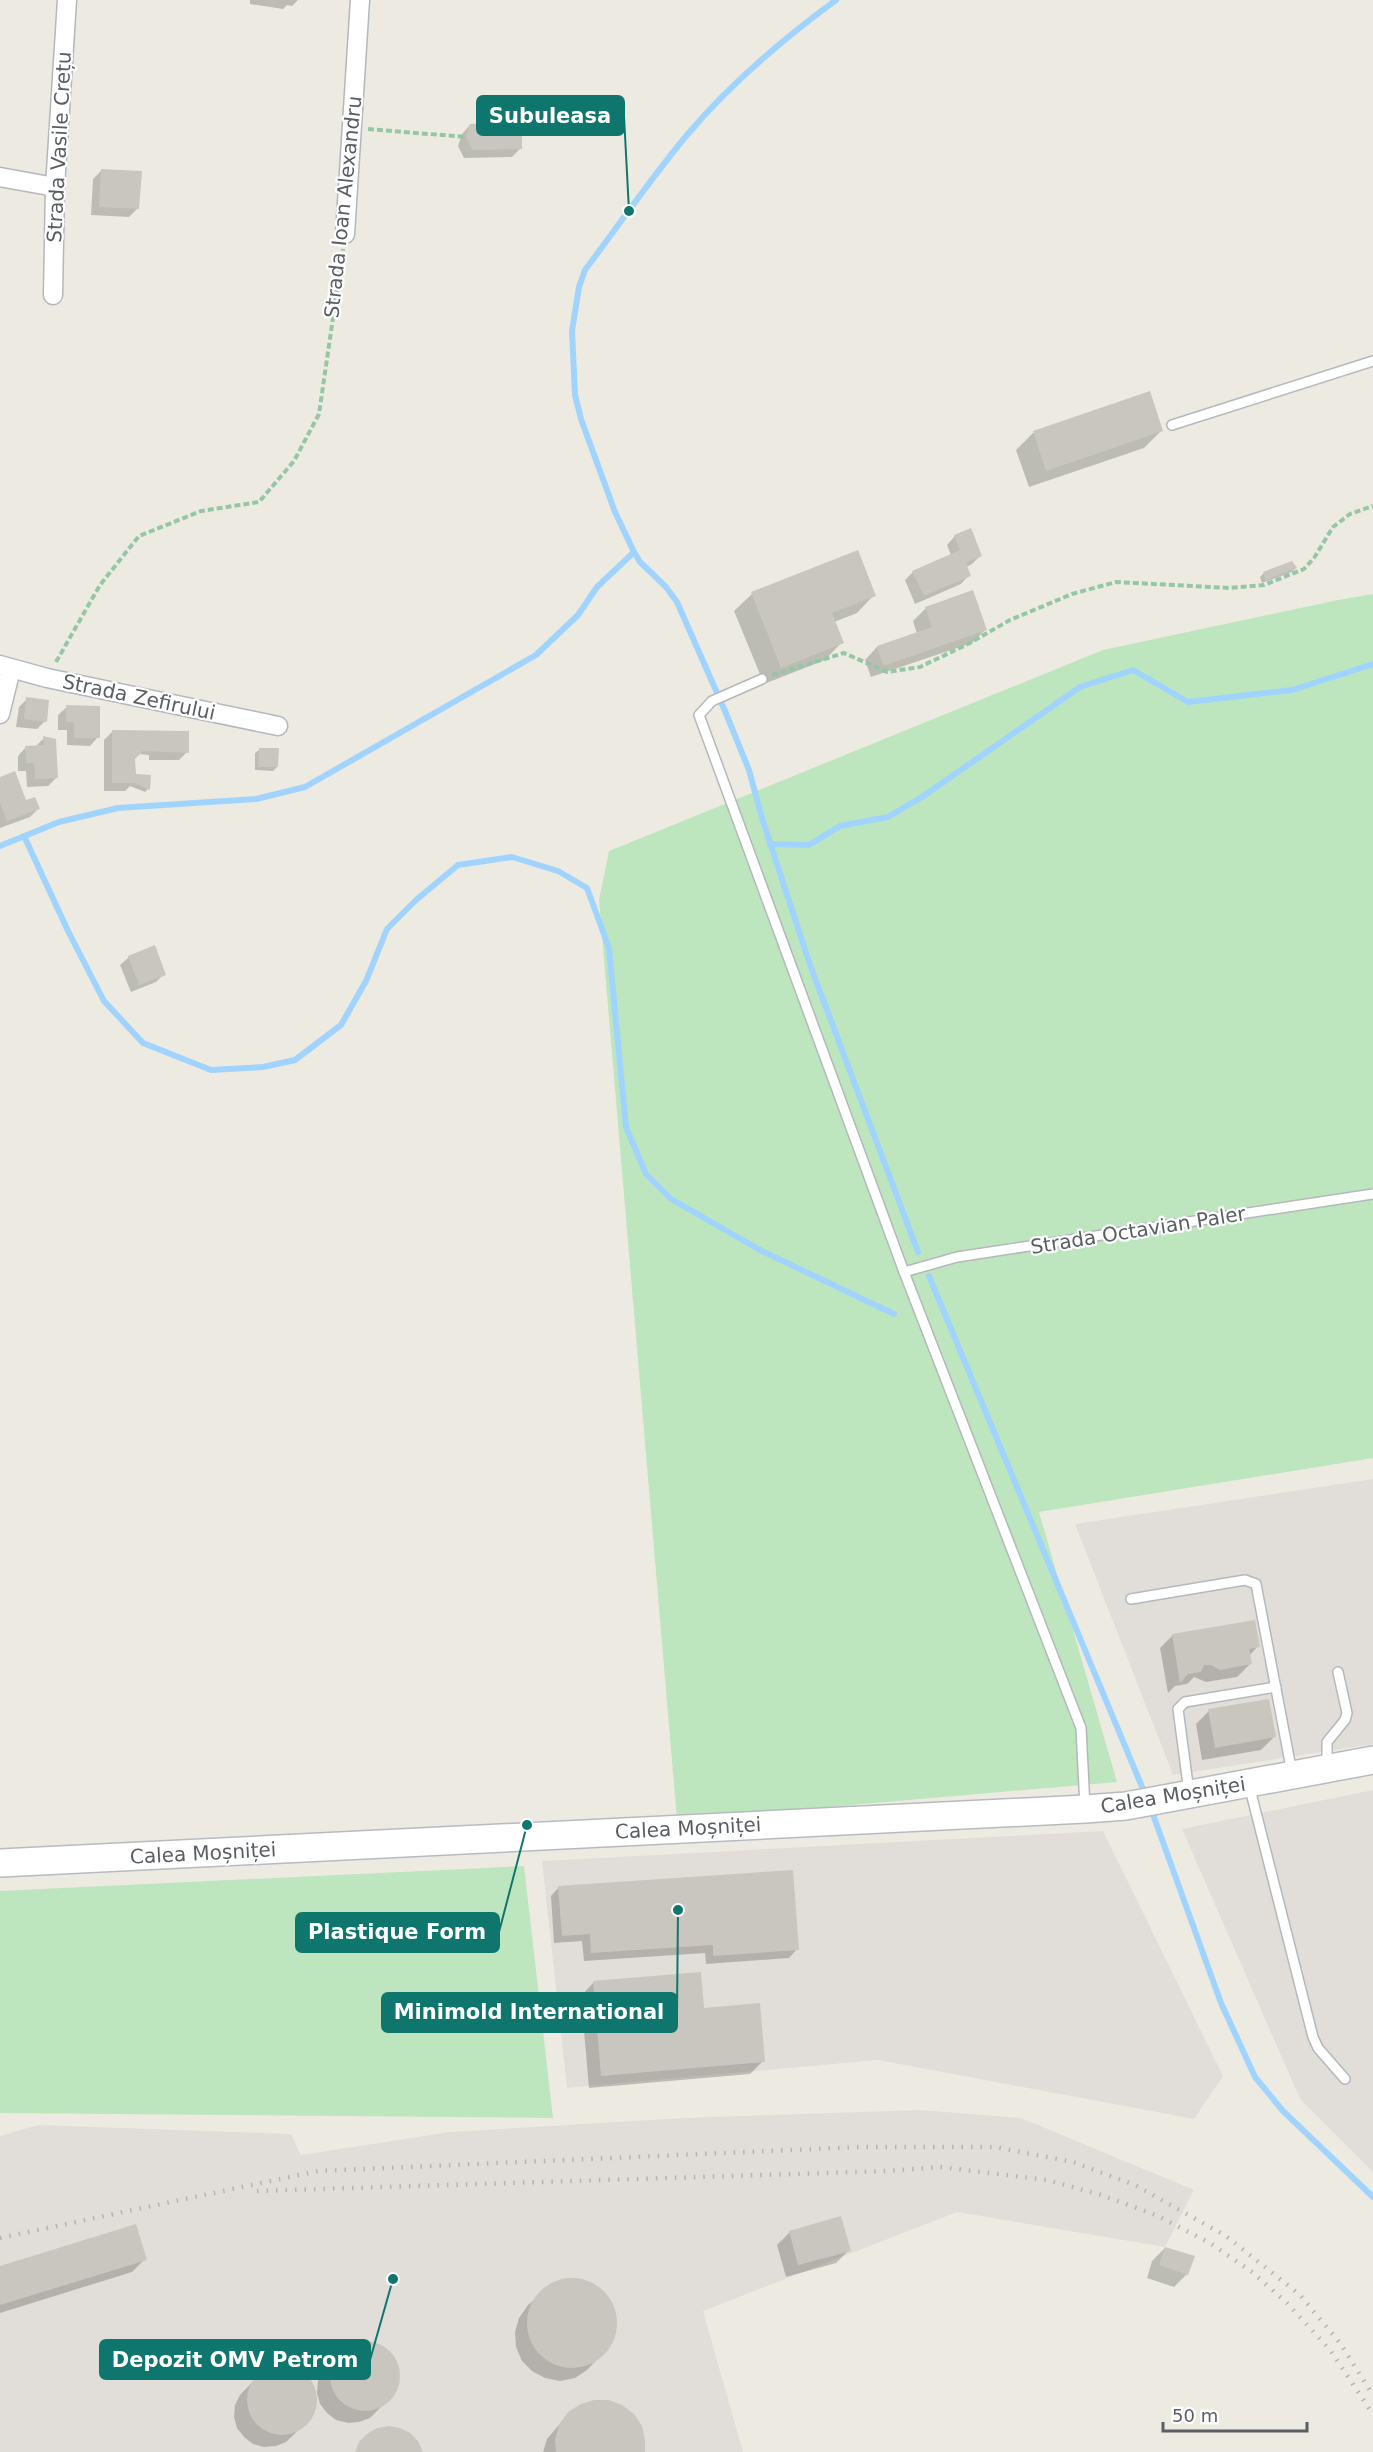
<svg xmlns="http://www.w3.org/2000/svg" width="1373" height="2452" font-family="'DejaVu Sans',sans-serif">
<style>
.industrial{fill:#e1ded9}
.green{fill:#bde6be}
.shadow{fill:#0003}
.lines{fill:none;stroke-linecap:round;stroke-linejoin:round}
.stream{stroke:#a0d4ff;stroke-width:6}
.building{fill:#c8c6bf}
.lane-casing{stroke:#b4b8bc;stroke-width:12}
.street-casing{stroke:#b4b8bc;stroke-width:21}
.secondary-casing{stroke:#b7bbc0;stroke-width:30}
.path{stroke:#96c7a5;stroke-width:4;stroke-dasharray:6 3;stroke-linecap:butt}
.lane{stroke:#fff;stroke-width:9}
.street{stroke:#fff;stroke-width:18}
.secondary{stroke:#fff;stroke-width:27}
.rail{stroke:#b3b4b4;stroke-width:4.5;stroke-dasharray:1.5 8;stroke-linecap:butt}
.labels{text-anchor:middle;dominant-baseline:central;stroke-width:4.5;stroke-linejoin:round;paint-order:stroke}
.street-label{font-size:20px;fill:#5a5e63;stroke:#fff}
.leader{fill:none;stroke:#0f766e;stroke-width:2}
.callout-dot{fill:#0f766e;stroke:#fff;stroke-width:2}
.callout{fill:#0f766e;stroke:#0f766e;stroke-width:2}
.callout-label{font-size:21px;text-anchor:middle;font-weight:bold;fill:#fff}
</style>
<rect width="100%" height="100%" fill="#edebe1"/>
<g class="industrial">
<path d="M1373 1479V1744L1173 1775 1075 1524Z"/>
<path d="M1373 1790V2172L1300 2099 1182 1829Z"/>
<path d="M1103 1831 1223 2076 1194 2119 878 2060 567 2088 542 1861Z"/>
<path d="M920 2110 1021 2118 1194 2190 1165 2247 957 2212 703 2311 743 2452H0V2136L38 2125 291 2134 301 2155 450 2132 682 2118Z"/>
</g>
<g class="green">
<path d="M1373 594V1458L1039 1512 1117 1782 677 1820 599 900 609 851 1103 650 1338 600Z"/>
<path d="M524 1866 553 2118 0 2113V1891Z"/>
</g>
<g class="shadow">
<path d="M250 0H298L292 6 287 5 283 9 250 4Z"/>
<path d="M470 125 521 148 512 157 464 158 458 146 462 134Z"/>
<path d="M101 171 138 208 129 217 91 215 93 179Z"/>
<path d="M1149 393 1161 431 1144 448 1029 487 1016 450 1033 433Z"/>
<path d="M955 536 980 556 972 564 966 567 969 575 961 584 915 604 905 580 913 572 951 555 947 545Z"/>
<path d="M857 552 874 595 857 613 834 622 842 642 825 660 764 684 734 611 752 594Z"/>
<path d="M1296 568 1292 572 1262 583 1260 577 1264 573Z"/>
<path d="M926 608 985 630 972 643 871 677 865 660 877 647 917 634 913 621Z"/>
<path d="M27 699 45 721 37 729 16 727 19 707Z"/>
<path d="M67 707 98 737 90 746 67 745V730H58V715Z"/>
<path d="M112 732 187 752 179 760H149V755L138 754 134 759V778L148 789 145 792 130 786 125 791H104V740Z"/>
<path d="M44 738 57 777 48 786 27 787 26 771H18V756L26 747H35Z"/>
<path d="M259 750 277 767 273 771 255 770V753Z"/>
<path d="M0 779 25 802 38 809 30 817 0 828Z"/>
<path d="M129 957 164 974 156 982 131 992 120 965Z"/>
<path d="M1173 1635 1258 1646 1249 1656 1250 1664 1237 1677 1206 1682 1194 1677 1187 1684 1175 1686 1168 1693 1160 1648Z"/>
<path d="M1209 1711 1274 1737 1261 1750 1202 1760 1196 1724Z"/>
<path d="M559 1887 797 1949 789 1958 706 1964 705 1953 584 1961 582 1941 554 1943 551 1896Z"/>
<path d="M593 1983 703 2009 763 2061 750 2074 589 2088 581 1996Z"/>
<path d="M790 2232 849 2250 836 2263 786 2277 777 2245Z"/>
<path d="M1165 2248 1187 2274 1174 2287 1147 2278 1152 2261Z"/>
<path d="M145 2259 132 2272 0 2313V2266Z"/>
<path d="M567 2279 581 2280 594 2285 605 2293 613 2305 616 2319 615 2333 610 2346 587 2370 575 2378 560 2381 545 2378 532 2371 522 2361 516 2347 515 2332 519 2318 528 2305 554 2283Z"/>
<path d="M365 2342 385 2348 393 2356 399 2377 397 2387 391 2397 370 2418 359 2422 348 2423 336 2420 327 2413 320 2404 317 2393 318 2381 323 2371 344 2349Z"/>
<path d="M282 2366 302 2372 310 2380 314 2390V2411L308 2421 286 2442 276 2446 264 2447 253 2444 244 2437 237 2428 234 2417 235 2405 240 2395 261 2373Z"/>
<path d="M569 2413 643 2452H543L547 2439Z"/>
</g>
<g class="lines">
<g class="stream">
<path d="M836 0C783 39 730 84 687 135 651 178 619 225 585 270L579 287 572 331 575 395 581 419 615 512 634 552 640 562 666 587 677 602 725 711 749 770 762 818 810 965 918 1252"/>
<path d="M24 836 69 933 104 1001 143 1043 211 1070 263 1067 295 1060 341 1025 366 981 387 929 416 900 458 865 512 857 558 871 587 888 609 948 626 1127 646 1174 671 1199 760 1250 894 1314"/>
<path d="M770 844 809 845 840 826 888 817 922 797 1080 687 1133 670 1188 702 1292 690 1373 664"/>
<path d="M0 846 59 822 118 808 256 799 305 787 536 655 578 615 597 587 634 552"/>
<path d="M929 1276 1145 1794"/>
<path d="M1151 1809 1221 2003 1255 2077 1283 2111 1373 2197"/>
</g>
</g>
<g class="building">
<path d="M522 122V149L473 150 466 137 470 124Z"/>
<path d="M101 169 142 171 139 209 99 207Z"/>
<path d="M1150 391 1163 431 1046 471 1033 431Z"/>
<path d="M971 528 982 556 966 563 971 576 924 596 912 571 960 550 954 535Z"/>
<path d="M858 550 876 596 832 613 844 643 781 668 751 592Z"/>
<path d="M1292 561 1297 568 1266 580 1263 572Z"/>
<path d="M973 590 987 630 883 666 877 646 932 627 925 607Z"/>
<path d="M26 697 49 700 47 722 24 719Z"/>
<path d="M66 705 100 706V738H74V722H66Z"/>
<path d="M112 730 189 731V753L143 751 135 759 136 774 151 775 150 790 135 783H112Z"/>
<path d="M43 736 56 739 58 778 35 779 34 763H26L25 746 44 745Z"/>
<path d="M259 748H279L278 767H258Z"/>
<path d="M15 771 26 800 35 797 40 809 7 821 0 803V777Z"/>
<path d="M155 945 166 975 139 985 128 956Z"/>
<path d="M1255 1620 1260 1647 1249 1649 1252 1664 1220 1670 1211 1665H1204L1201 1672 1188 1674 1180 1683 1172 1634Z"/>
<path d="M1269 1699 1276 1737 1215 1748 1208 1709Z"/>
<path d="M793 1870 799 1950 713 1956V1945L591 1953 590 1934 562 1936 558 1886Z"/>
<path d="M701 1972 704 2008 760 2003 765 2062 601 2076 593 1981Z"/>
<path d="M841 2216 851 2251 798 2265 789 2231Z"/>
<path d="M136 2224 147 2260 0 2305V2266Z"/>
<path d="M1165 2247 1195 2256 1188 2275 1159 2265Z"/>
<circle cx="572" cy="2323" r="45"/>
<circle cx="365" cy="2376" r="35"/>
<circle cx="282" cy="2400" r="35"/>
<path d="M594 2400H609L622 2405 634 2414 642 2426 645 2440V2452H556L555 2440 559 2425 568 2412 581 2404Z"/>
<path d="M389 2426 400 2428 410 2433 418 2441 423 2452H355L359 2442 367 2434 377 2428Z"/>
</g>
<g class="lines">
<defs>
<g id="lane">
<path d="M1172 425 1373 361"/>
<path d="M762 679 712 701 699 715 904 1272 1081 1728 1085 1807"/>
<path d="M904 1272 957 1257 1373 1194"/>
<path d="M1131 1599 1245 1580 1256 1584 1292 1773"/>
<path d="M1327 1766V1742L1345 1720 1347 1713 1338 1672"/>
<path d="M1249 1785 1313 2037 1318 2048 1345 2079"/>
<path d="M1189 1792 1178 1709 1185 1702 1276 1687"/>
</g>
<g id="street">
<path d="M0 177 55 187"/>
<path d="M345 234 360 0"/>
<path d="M53 295 55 187 67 0"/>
<path d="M0 665 47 678 278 726"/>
<path d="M0 714 11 669"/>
</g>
<path id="secondary" d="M0 1863 1085 1809 1126 1806 1373 1760"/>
</defs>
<use href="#lane" class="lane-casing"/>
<use href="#street" class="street-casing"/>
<use href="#secondary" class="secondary-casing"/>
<g class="path">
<path d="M368 129 466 137"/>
<path d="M56 662 100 585 139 536 201 511 259 502 294 461 319 414 343 249"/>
<path d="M772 675 844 653 887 672 920 667 970 643 1010 620 1072 594 1116 582 1230 588 1264 585 1304 569 1314 558 1333 527 1350 514 1373 506"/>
</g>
<use href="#lane" class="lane"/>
<use href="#street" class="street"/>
<use href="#secondary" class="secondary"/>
<g class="rail">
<path d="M257 2191 888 2171 940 2167 1047 2180 1098 2194 1156 2215 1210 2243 1252 2272 1287 2303 1330 2350 1373 2414"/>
<path d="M0 2238 318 2171 859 2147H995L1073 2162 1135 2185 1226 2236 1300 2295 1340 2343 1373 2395"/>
</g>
</g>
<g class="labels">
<g class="street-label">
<text transform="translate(59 147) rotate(-87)">Strada Vasile Crețu</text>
<text transform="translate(343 207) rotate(-84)">Strada Ioan Alexandru</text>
<text transform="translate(139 697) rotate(12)">Strada Zefirului</text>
<text transform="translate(1138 1230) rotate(-9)">Strada Octavian Paler</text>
<text transform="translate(1173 1795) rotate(-9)">Calea Moșniței</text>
<text transform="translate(688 1828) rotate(-3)">Calea Moșniței</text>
<text transform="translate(203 1853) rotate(-3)">Calea Moșniței</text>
</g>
</g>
<path class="leader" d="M629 211L624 116M527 1825L499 1932M678 1910L677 2012M393 2279L370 2360"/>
<g class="callout-dot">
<circle cx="629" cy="211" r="6"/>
<circle cx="527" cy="1825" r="6"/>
<circle cx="678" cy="1910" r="6"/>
<circle cx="393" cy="2279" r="6"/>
</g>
<g class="callout">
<rect x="477" y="96" width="147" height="39" rx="6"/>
<rect x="296" y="1913" width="203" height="39" rx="6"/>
<rect x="382" y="1993" width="295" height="39" rx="6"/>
<rect x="100" y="2340" width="270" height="39" rx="6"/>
</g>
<g class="callout-label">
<text x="550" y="123">Subuleasa</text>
<text x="397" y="1939">Plastique Form</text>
<text x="529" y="2019">Minimold International</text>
<text x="235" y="2367">Depozit OMV Petrom</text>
</g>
<path d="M1163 2422v9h144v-9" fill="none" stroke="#5a5e63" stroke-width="3"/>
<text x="1172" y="2422" font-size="18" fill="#5a5e63" stroke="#ffffff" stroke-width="4.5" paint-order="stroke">50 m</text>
</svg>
